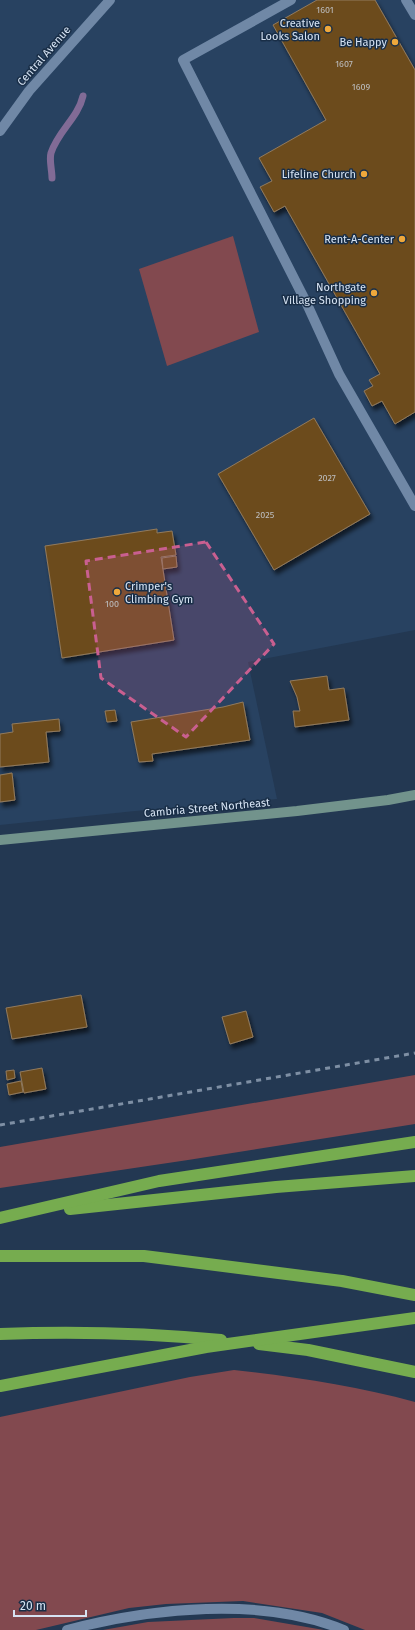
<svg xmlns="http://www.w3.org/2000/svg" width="415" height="1630" font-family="'Fira Sans',sans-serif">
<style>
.built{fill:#284261}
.green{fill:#82494f}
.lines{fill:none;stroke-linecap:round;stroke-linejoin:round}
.stream{stroke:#816b96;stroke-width:7}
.building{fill:#6c4c1d;stroke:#927a5c;filter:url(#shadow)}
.service{stroke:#7088a6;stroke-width:10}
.minor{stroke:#7088a6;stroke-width:10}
.tertiary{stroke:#7088a6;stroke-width:10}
.secondary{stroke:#72938c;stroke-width:10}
.motorway{stroke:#76ac4f;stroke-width:12}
.rail{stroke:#7e8fa4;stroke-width:3;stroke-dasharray:5 5;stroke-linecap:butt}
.marked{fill:#c95f90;fill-opacity:0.2;stroke:#c95f90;stroke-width:3;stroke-dasharray:8 5;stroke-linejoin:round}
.poi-dot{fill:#eea83c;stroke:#192e47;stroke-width:1.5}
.labels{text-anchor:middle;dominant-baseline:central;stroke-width:3;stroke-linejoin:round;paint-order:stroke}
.number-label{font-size:9px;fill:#bcbdbe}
.poi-label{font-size:11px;fill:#d6e3f3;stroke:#192e47;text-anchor:end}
.street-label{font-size:11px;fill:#d6e3f3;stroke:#192e47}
</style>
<defs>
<filter id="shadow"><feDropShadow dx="2.5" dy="4.5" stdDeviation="2" flood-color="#0009"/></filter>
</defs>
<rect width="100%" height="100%" fill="#233852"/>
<path class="built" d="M0 0H415V630L248 662 277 799 135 811 0 825Z"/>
<g class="green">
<path d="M233 236 259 332 167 366 139 269Z"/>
<path d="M415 1075V1124L188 1160 0 1188V1147Z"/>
<path d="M234 1370C295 1377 356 1386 415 1402V1630H365L322 1613 243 1601 166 1604 129 1608 36 1630H0V1417L190 1377Z"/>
<path d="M234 1618H254L324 1630H103L148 1622Z"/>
</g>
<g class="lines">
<path class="stream" d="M52 178C52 170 49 160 51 153 58 131 78 118 83 96"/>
</g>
<g class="building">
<path d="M317 0H375L415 70V412L395 424 382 401 372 406 364 391 373 386 369 380 380 374 285 206 274 212 260 187 272 181 259 158 326 120 273 25Z"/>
<path d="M314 418 370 514 274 570 218 474Z"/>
<path d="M157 529V533L172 531 176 555 161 557 174 640 62 658 45 546Z"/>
<path d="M176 556 177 567 163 569 162 558Z"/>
<path d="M327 676 329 690 344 688 349 720 295 727 293 711H300L297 697 290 681Z"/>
<path d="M243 702 250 740 152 754 153 761 139 762 131 722 223 707Z"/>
<path d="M115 710 117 721 107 722 105 711Z"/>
<path d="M59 719 60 731 46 732 49 762 0 767V734L13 732 12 724Z"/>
<path d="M12 773 15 800 0 802V775Z"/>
<path d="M81 995 87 1027 12 1039 6 1008Z"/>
<path d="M246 1011 253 1037 230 1044 222 1017Z"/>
<path d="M42 1068 46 1089 24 1093 20 1072Z"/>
<path d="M14 1070 15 1078 7 1080 6 1071Z"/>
<path d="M21 1081 23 1092 9 1095 7 1084Z"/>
</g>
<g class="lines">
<g class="service">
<path d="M291 0 183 60 306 302 339 374 415 506"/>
<path d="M406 0 415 15"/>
</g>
<path class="minor" d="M0 131 29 91 110 0"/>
<path class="tertiary" d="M67 1630C151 1608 262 1596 344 1630"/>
<path class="secondary" d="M0 840 297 811 388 800 415 795"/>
<g class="motorway">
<path d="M70 1209 276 1187 415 1176"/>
<path d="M0 1218 159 1181 415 1142"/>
<path d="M0 1256H144L342 1281 415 1295"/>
<path d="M0 1334C74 1331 147 1333 221 1340"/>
<path d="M259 1344 308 1350 415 1372"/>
<path d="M0 1386 206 1347 415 1318"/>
</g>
<path class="rail" d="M0 1125 415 1053"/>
</g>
<path class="marked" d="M206 542 274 644 186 737 101 678 86 561Z"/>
<g class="poi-dot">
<circle cx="328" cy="29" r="4"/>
<circle cx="395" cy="42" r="4"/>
<circle cx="364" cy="174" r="4"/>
<circle cx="402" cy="239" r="4"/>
<circle cx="374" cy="293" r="4"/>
<circle cx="117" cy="592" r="4"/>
</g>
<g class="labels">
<g class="number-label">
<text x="325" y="10">1601</text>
<text x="344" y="64">1607</text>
<text x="361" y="87">1609</text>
<text x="327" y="478">2027</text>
<text x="265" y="515">2025</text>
<text x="112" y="604">100</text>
</g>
<g class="poi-label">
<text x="320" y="23">Creative<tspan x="320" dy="13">Looks Salon</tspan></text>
<text x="387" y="42">Be Happy</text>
<text x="356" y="174">Lifeline Church</text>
<text x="394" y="239">Rent-A-Center</text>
<text x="366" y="287">Northgate<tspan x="366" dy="13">Village Shopping</tspan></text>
<text x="125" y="586" text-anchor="start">Crimper's<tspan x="125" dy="13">Climbing Gym</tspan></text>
</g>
<g class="street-label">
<text transform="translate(44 56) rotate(-49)">Central Avenue</text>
<text transform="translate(207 808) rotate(-5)">Cambria Street Northeast</text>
</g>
</g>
<path d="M14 1610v6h72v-6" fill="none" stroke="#d6e3f3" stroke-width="2"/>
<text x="20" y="1610" font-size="12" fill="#d6e3f3" stroke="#192e47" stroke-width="3" paint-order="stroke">20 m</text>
</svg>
